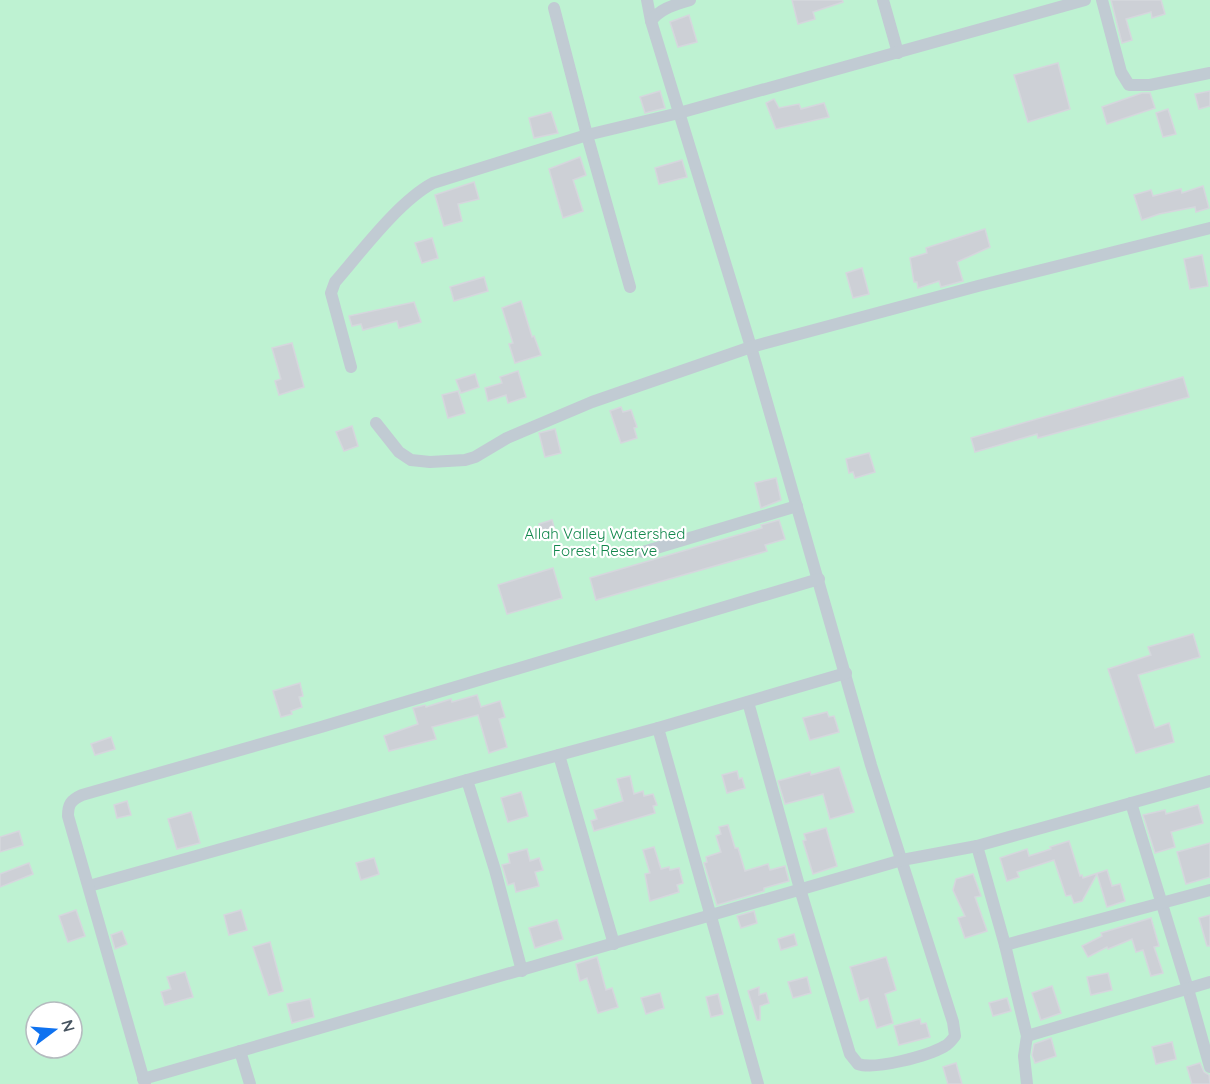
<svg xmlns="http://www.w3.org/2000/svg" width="1210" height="1084" font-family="Quicksand,sans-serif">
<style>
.green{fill:#bef2d2;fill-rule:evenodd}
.building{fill:#cdd0d6;stroke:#d5d7dd;stroke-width:1.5}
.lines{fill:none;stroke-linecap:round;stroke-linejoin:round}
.street{stroke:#c1cbd3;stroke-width:12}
.labels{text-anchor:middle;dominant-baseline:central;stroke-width:4.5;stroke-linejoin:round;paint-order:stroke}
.park-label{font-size:15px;fill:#12874c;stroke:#fff}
</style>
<rect width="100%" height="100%" fill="#f3f1f1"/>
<path class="green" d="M0 0H1210V1084H0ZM36 1012H72V1048H36Z"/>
<g class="building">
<path d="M792 0H842L843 2 813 12 815 19 798 24Z"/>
<path d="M1111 0H1161L1165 14 1152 18 1151 12 1126 19 1132 40 1122 43Z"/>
<path d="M689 15 697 42 678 47 670 22Z"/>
<path d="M1058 63 1070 109 1028 122 1014 75Z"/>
<path d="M660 91 665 108 645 113 640 97Z"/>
<path d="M1210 91V106L1199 109 1195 94Z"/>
<path d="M1142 93H1150L1155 108 1107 124 1102 107Z"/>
<path d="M774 99 779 108 799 104 801 109 824 103 829 117 776 129 766 103Z"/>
<path d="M1168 109 1176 134 1163 137 1156 113Z"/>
<path d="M551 112 558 133 534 138 529 118Z"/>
<path d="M580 157 586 175 573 180 583 211 563 218 549 169Z"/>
<path d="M682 160 687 177 659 184 655 168Z"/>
<path d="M474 182 479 199 458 204 462 221 444 226 435 195Z"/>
<path d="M1203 186 1209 208 1196 212 1195 207 1159 214 1142 220 1134 195 1151 190 1153 196 1181 189 1182 193Z"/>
<path d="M985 229 990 247 957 262 963 281 941 287 939 281 918 288 917 282H914L910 258 927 253 926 248Z"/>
<path d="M432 238 438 258 422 263 415 243Z"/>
<path d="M1202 255 1208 286 1190 289 1184 259Z"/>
<path d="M862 268 869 294 853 298 846 273Z"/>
<path d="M484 277 488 291 454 301 450 287Z"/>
<path d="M521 301 532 337 534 336 541 355 515 363 509 344 513 343 502 308Z"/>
<path d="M414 302 421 322 399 328 397 321 363 330 361 324 352 326 349 316Z"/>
<path d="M292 343 304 387 279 395 275 381 281 379 272 348Z"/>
<path d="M518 371 526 397 508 403 506 395 488 401 485 388 502 383 500 377Z"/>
<path d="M475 374 479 387 461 393 456 380Z"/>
<path d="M1183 377 1189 397 1038 438 1037 434 975 452 971 438Z"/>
<path d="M458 391 465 413 448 418 442 395Z"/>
<path d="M621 407 623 412 631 410 637 427 634 428 637 438 621 443 610 411Z"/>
<path d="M352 426 358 446 344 451 336 432Z"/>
<path d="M555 429 561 453 545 457 539 433Z"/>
<path d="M869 453 875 472 855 478 853 472 849 473 846 459Z"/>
<path d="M776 478 781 500 761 508 755 483Z"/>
<path d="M552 520 556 534 544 538 539 524Z"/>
<path d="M779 520 785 539 765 545 767 551 596 600 590 578 762 528 761 525Z"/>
<path d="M553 568 562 598 507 614 498 585Z"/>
<path d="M1193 634 1200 657 1138 675 1155 728 1169 723 1174 742 1136 753 1108 669 1151 655 1148 647Z"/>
<path d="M300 683 303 696 299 697 302 707 291 711 292 714 281 717 273 691Z"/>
<path d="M477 695 481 707 500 701 505 717 499 719 507 747 489 753 478 715 432 727 436 739 389 751 384 736 418 724 413 708 425 705 426 707 451 699 452 702Z"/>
<path d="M827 712 829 717 834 716 839 732 810 740 803 718Z"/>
<path d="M111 737 115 749 95 755 91 744Z"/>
<path d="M839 767 854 812 830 819 823 794 785 804 778 781 810 772 811 775Z"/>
<path d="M737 771 739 779 742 778 745 788 727 793 722 775Z"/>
<path d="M630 776 634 794 643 791 644 796 653 794 657 805 653 806 655 813 594 831 591 821 597 819 594 810 623 801 617 779Z"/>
<path d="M521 792 528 816 508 822 501 798Z"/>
<path d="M127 801 131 815 117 818 114 805Z"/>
<path d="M1198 805 1203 823 1171 832 1175 847 1155 853 1143 815 1165 810 1166 814Z"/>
<path d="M191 812 200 843 177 849 168 819Z"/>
<path d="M728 825 735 848H738L745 871 768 864 770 870 785 866 789 881 764 888V891L717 905 704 863 707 862 706 857 721 852 716 836 721 834 719 827Z"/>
<path d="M826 828 837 866 813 874 803 841 806 840 804 834Z"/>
<path d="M19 831 23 845 0 852V837Z"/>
<path d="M1069 841 1080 876 1082 875 1083 878 1107 870 1112 886 1120 884 1125 901 1107 907 1097 874 1082 901 1074 903 1071 895 1066 896 1054 860 1017 872 1019 877 1007 881 1000 858 1027 849 1029 856 1051 849 1050 847Z"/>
<path d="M1210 843V877L1186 884 1177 852Z"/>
<path d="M654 847 661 869 669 867 670 870 679 868 683 883 677 885 679 892 650 901 645 874 650 873 643 850Z"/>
<path d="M527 849 530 861 539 858 543 870 535 872 539 886 516 892 514 883 508 885 502 865 510 863 508 854Z"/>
<path d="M374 858 379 874 361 880 356 863Z"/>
<path d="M29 863 33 874 0 887V874Z"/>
<path d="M973 874 981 896 975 897 987 931 965 938 958 918 965 916 953 890 956 879Z"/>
<path d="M76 910 85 936 68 942 59 916Z"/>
<path d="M241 910 247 930 229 935 224 915Z"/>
<path d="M754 911 757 923 741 928 737 916Z"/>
<path d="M1210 915V946H1207L1199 918Z"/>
<path d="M1151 918 1159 946 1154 947 1163 973 1151 976 1143 950 1136 952 1132 939 1108 949 1107 947 1088 957 1082 946 1102 936 1101 933Z"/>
<path d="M557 920 563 939 535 948 529 928Z"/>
<path d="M122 931 127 944 115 949 111 935Z"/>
<path d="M794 934 797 945 781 950 778 939Z"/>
<path d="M270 942 283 991 269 995 253 947Z"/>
<path d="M597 957 606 990 612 988 618 1007 598 1013 587 978 580 981 576 964Z"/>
<path d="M886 957 896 990 885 994 893 1023 877 1028 868 998 860 1001 850 967Z"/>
<path d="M185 972 193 997 165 1005 161 992 171 989 167 977Z"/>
<path d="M1108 973 1112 990 1091 995 1087 977Z"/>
<path d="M807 977 811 993 793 998 788 982Z"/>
<path d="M1052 986 1061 1013 1041 1020 1032 993Z"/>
<path d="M759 987V995L766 993 769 1003 760 1006V1020H757L748 991Z"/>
<path d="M660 993 664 1008 646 1014 641 998Z"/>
<path d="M718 994 723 1014 711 1017 706 997Z"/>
<path d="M1007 998 1011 1011 993 1016 989 1003Z"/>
<path d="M310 999 314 1017 292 1023 287 1004Z"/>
<path d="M920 1019 921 1024 926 1023 930 1037 899 1045 894 1026Z"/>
<path d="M1051 1038 1056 1056 1035 1063 1032 1055 1034 1044Z"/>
<path d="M1172 1042 1176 1059 1156 1064 1152 1047Z"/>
<path d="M956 1063 962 1084H948L943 1067Z"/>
<path d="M1200 1063 1204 1072 1209 1075 1210 1084H1192L1187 1067Z"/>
</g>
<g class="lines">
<g class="street">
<path d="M647 0 651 21"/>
<path d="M690 0C675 5 661 8 651 21L751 347 871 765 953 1022 955 1036C952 1040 949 1044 945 1046 928 1056 875 1070 858 1064L850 1054 800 889 748 702"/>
<path d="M883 0 898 53"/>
<path d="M1102 0 1121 72 1129 85H1150L1210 73"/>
<path d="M554 8 587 135 630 287"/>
<path d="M351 367 331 293 335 282C361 252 399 201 433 183L587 135 679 113 1085 0"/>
<path d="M376 423 399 452 411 460 430 462 465 460 475 457 507 438 592 402 751 347 978 286 1210 228"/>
<path d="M643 552 797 506"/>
<path d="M658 728 758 1084"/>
<path d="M559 755 614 944"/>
<path d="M1131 803 1188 989 1210 1067"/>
<path d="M977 846 1005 945 1027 1036 1024 1056 1027 1084"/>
<path d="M89 886 467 780"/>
<path d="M1005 945 1210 890"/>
<path d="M522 971 495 870 467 780 658 728 846 673"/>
<path d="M1027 1036 1210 982"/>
<path d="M240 1051 250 1084"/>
<path d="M143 1079 902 860 977 846 1210 781"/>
<path d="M145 1084 68 816C68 804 71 800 82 795L321 727 819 579"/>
</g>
</g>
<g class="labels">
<g class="park-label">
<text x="605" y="533">Allah Valley Watershed<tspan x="605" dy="17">Forest Reserve</tspan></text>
</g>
</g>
<g transform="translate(54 1030) rotate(74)"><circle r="28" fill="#ffffff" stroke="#b5bbbf" stroke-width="1.5"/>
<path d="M0-4.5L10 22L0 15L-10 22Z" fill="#0f72f0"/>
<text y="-9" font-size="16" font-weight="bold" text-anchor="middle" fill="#475460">N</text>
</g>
</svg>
